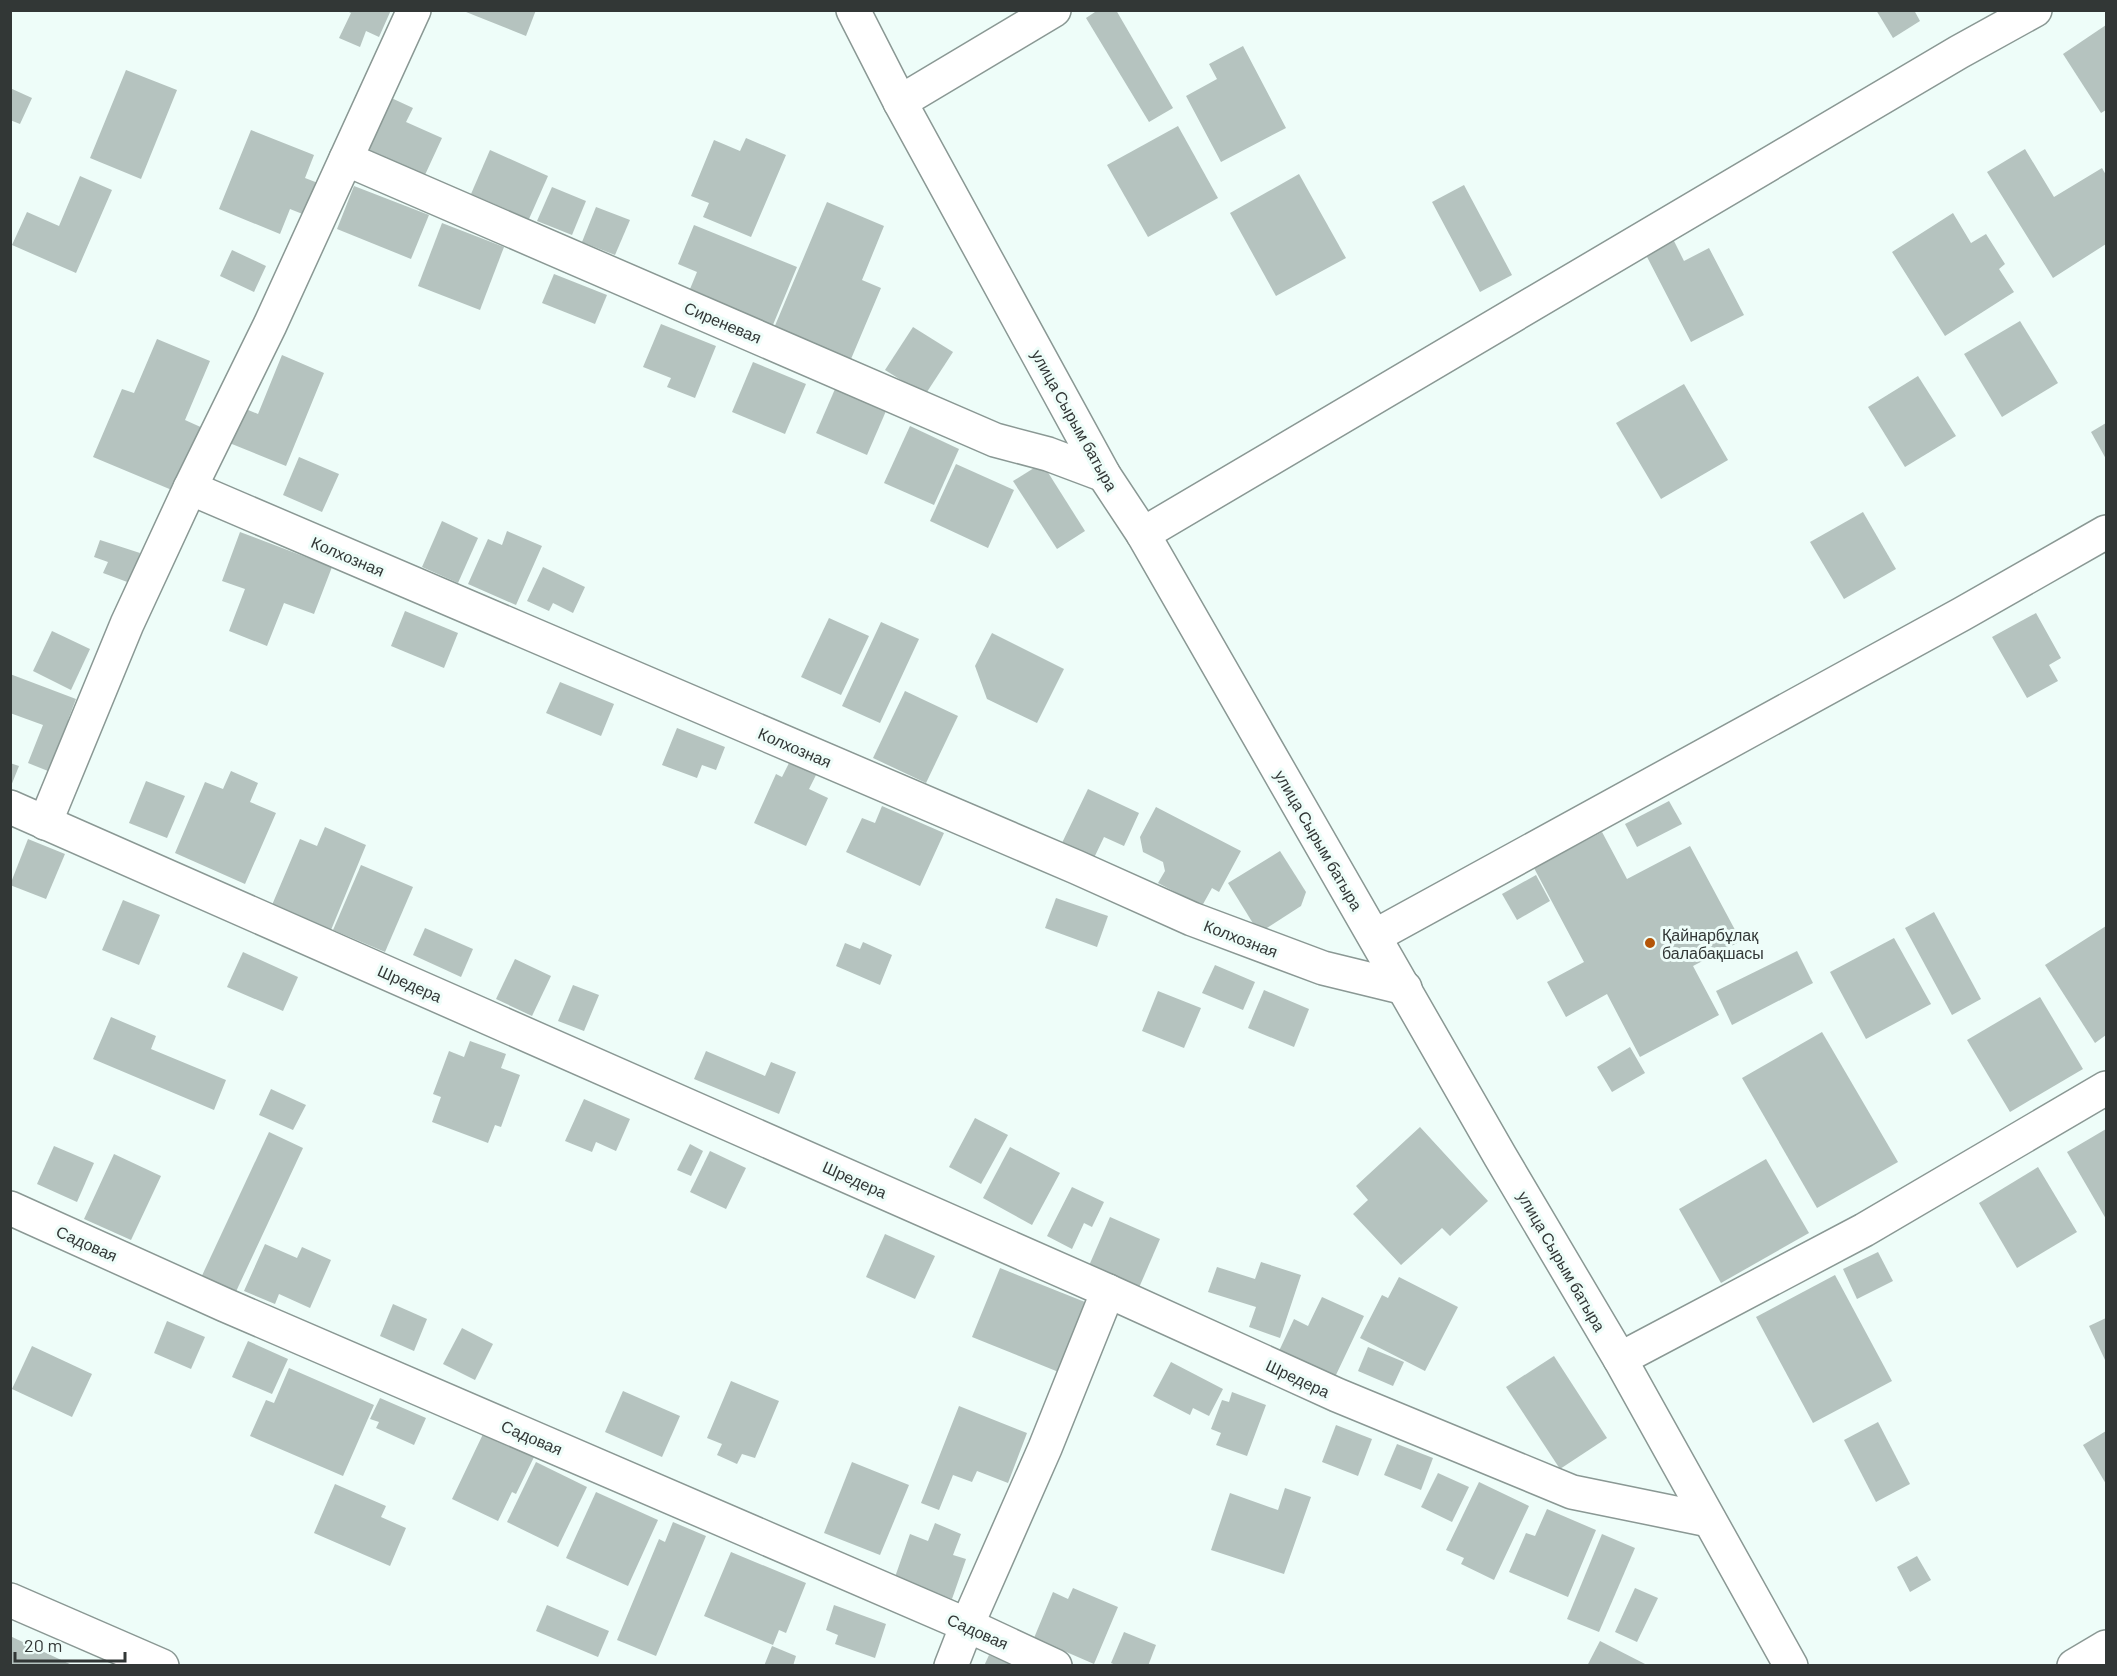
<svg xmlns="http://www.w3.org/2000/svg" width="2117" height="1676" font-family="Barlow,sans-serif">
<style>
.building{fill:#b5c3bf}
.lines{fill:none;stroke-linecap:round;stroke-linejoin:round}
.minor-casing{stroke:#8a9894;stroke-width:36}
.minor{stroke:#fff;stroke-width:33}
.poi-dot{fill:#b45507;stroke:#eefdf9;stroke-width:2}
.labels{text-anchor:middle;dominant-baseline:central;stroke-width:6;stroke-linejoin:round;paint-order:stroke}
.street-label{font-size:16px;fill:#323736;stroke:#eefdf9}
.poi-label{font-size:16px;fill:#323736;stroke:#eefdf9;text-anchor:start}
</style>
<rect width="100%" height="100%" fill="#eefdf9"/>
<g class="building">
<path d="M345 10H391L379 37 366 31 360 47 339 38 351 13Z"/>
<path d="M461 10H536L526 36Z"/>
<path d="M1098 10H1116L1173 108 1149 122 1086 18Z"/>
<path d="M1876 10H1914L1920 21 1893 38Z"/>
<path d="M2106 25V110L2101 113 2063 54Z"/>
<path d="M1243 46 1286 128 1221 162 1186 96 1217 79 1209 64Z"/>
<path d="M126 70 177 90 141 179 90 158Z"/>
<path d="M10 88 32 98 20 124 10 120Z"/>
<path d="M387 96 413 108 406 122 442 138 424 177 362 149Z"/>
<path d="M1178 126 1218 198 1148 237 1107 165Z"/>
<path d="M251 130 314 155 305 178 318 183 305 215 290 209 280 234 219 209Z"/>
<path d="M746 138 786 155 751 237 703 217 709 203 691 196 714 140 740 151Z"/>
<path d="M2025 149 2054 197 2102 168 2106 175V244L2053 278 1987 172Z"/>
<path d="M490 150 548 176 529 219 471 194Z"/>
<path d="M1299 174 1346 258 1276 296 1230 213Z"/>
<path d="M80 176 112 190 76 273 12 245 27 212 59 226Z"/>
<path d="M1464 185 1512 275 1480 292 1432 202Z"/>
<path d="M354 186 429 215 411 259 337 229Z"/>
<path d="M552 187 586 201 572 235 537 221Z"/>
<path d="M827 202 884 226 862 280 881 288 851 359 774 328Z"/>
<path d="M596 207 630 220 615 255 582 242Z"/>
<path d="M1953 213 1971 243 1986 234 2005 264 1999 269 2014 292 1945 336 1892 252Z"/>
<path d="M442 223 504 247 480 310 418 286Z"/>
<path d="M694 225 797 267 770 332 704 305 707 296 690 289 697 272 678 264Z"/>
<path d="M1673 239 1684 261 1709 248 1744 315 1691 342 1645 253Z"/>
<path d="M232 250 266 266 254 292 220 276Z"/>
<path d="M554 274 607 295 595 324 542 303Z"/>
<path d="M2020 321 2058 383 2002 417 1964 354Z"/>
<path d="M661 324 716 346 695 398 667 387 671 378 643 367Z"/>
<path d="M913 327 953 352 925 395 885 370Z"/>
<path d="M157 339 210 361 185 420 205 429 179 493 93 457 122 389 134 393Z"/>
<path d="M282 355 324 373 286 466 227 442 241 407 258 414Z"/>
<path d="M753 362 806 384 785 434 732 412Z"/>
<path d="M1918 376 1956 436 1905 467 1868 407Z"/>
<path d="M1684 384 1728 460 1661 499 1616 423Z"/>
<path d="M835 389 886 411 867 455 816 433Z"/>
<path d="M2106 423V459L2091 432Z"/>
<path d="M910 426 959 449 934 505 884 483Z"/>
<path d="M299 457 339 474 322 512 283 495Z"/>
<path d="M1042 463 1085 531 1057 549 1013 481Z"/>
<path d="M956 464 1014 490 988 548 930 521Z"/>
<path d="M1863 512 1896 569 1844 599 1810 542Z"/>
<path d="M442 521 478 538 458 583 422 567Z"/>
<path d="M507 531 542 546 516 605 468 584 488 539 502 545Z"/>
<path d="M240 532 332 567 314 614 284 603 267 646 229 631 245 589 222 581Z"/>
<path d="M100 540 140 553 130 583 103 573 108 562 94 557Z"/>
<path d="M543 567 585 587 573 613 553 603 549 611 527 601Z"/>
<path d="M405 611 458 633 444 668 391 646Z"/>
<path d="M2036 613 2061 658 2049 665 2058 681 2027 698 1992 637Z"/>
<path d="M829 618 869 636 841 695 801 677Z"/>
<path d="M881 622 919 639 880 723 842 706Z"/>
<path d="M52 631 90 649 71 690 33 671Z"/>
<path d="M992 633 1064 669 1037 723 987 699 975 666Z"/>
<path d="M10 674 76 699 68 720 78 724 58 775 28 763 43 725 10 713Z"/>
<path d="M560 682 614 704 601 736 546 713Z"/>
<path d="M905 691 958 716 926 783 873 758Z"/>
<path d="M677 728 725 747 716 770 702 765 697 778 662 765Z"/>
<path d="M10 763 19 766 11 786H10Z"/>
<path d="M789 763 816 775 809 789 828 798 806 846 754 823 776 774 782 777Z"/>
<path d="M231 771 258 783 250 802 276 813 245 884 175 853 205 782 223 789Z"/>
<path d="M146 781 185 796 167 838 129 823Z"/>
<path d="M1088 789 1139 813 1124 846 1104 837 1093 860 1061 845Z"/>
<path d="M1669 801 1682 824 1637 847 1625 824Z"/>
<path d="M882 806 944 833 920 886 846 852 862 818 875 823Z"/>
<path d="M1156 807 1241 851 1219 892 1212 888 1202 906 1158 883 1165 871 1163 862 1143 852 1140 837Z"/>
<path d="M325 827 366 845 331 930 272 905 300 839 317 846Z"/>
<path d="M1602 832 1627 879 1690 846 1741 941 1693 966 1719 1015 1640 1057 1607 994 1566 1017 1547 982 1584 962 1534 868Z"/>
<path d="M28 839 65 854 46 899 10 885Z"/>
<path d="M1280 851 1306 892 1301 906 1259 933 1228 883Z"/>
<path d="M361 865 413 887 385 952 333 930Z"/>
<path d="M1536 875 1550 901 1517 920 1502 894Z"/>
<path d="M1056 898 1108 916 1097 947 1045 928Z"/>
<path d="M123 900 160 915 139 965 102 950Z"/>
<path d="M1934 912 1981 999 1952 1015 1905 928Z"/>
<path d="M2106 926V1035L2095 1043 2045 965Z"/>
<path d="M425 928 473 949 461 977 413 955Z"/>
<path d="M1894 938 1931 1004 1866 1039 1830 972Z"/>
<path d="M863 942 892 955 880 985 836 966 845 943 860 949Z"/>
<path d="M1797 951 1813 983 1732 1025 1716 991Z"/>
<path d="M243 952 298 977 283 1011 227 987Z"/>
<path d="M515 959 551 976 532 1016 496 999Z"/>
<path d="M1215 965 1255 982 1243 1010 1202 993Z"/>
<path d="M573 985 599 995 584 1031 558 1021Z"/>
<path d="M1264 990 1309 1009 1294 1047 1248 1028Z"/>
<path d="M1158 991 1201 1008 1184 1048 1142 1031Z"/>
<path d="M2040 997 2083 1069 2010 1112 1967 1040Z"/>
<path d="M111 1017 156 1036 151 1049 226 1080 214 1110 93 1059Z"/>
<path d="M1822 1032 1898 1162 1817 1208 1742 1078Z"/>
<path d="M470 1041 506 1054 501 1068 520 1075 501 1127 495 1125 488 1143 432 1122 441 1097 433 1094 449 1051 464 1057Z"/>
<path d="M1630 1047 1645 1073 1612 1092 1597 1067Z"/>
<path d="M706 1051 765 1076 771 1062 796 1072 779 1114 694 1079Z"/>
<path d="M271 1089 306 1105 293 1130 259 1115Z"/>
<path d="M584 1099 630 1119 616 1151 596 1142 592 1152 565 1141Z"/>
<path d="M975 1118 1008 1135 981 1184 949 1167Z"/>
<path d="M1420 1127 1488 1201 1450 1236 1442 1228 1401 1265 1353 1214 1368 1200 1356 1186Z"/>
<path d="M2106 1129V1219L2067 1152Z"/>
<path d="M269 1132 303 1148 233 1298 199 1282Z"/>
<path d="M690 1144 703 1151 691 1176 677 1170Z"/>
<path d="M54 1146 94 1163 77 1202 37 1184Z"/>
<path d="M1010 1147 1060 1173 1032 1225 983 1198Z"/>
<path d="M710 1151 746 1168 726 1209 690 1192Z"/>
<path d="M114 1154 161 1176 131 1240 84 1219Z"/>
<path d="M1766 1159 1809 1233 1721 1283 1679 1209Z"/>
<path d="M2038 1167 2077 1232 2017 1268 1979 1203Z"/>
<path d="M1072 1187 1104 1202 1092 1227 1084 1223 1072 1249 1047 1236Z"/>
<path d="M1110 1217 1160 1239 1138 1290 1088 1268Z"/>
<path d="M885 1234 935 1256 915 1299 866 1277Z"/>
<path d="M265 1244 297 1258 302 1247 331 1260 310 1308 279 1294 275 1304 244 1291Z"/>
<path d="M1878 1252 1893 1281 1857 1299 1843 1269Z"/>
<path d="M1261 1262 1301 1275 1280 1338 1249 1327 1256 1307 1208 1292 1217 1267 1255 1279Z"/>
<path d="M1000 1268 1090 1304 1061 1373 972 1337Z"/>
<path d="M1835 1275 1892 1381 1813 1423 1756 1317Z"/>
<path d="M1399 1277 1458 1307 1425 1371 1360 1338 1382 1295 1388 1298Z"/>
<path d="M1322 1297 1364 1316 1335 1377 1279 1351 1294 1319 1308 1326Z"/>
<path d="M393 1304 427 1319 414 1351 380 1336Z"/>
<path d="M2106 1318V1362L2089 1326Z"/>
<path d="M167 1321 205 1337 191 1369 154 1353Z"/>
<path d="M462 1328 493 1344 475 1380 443 1364Z"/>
<path d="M248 1341 288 1359 272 1394 232 1377Z"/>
<path d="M32 1346 92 1374 72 1417 12 1389Z"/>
<path d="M1368 1347 1404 1362 1393 1386 1358 1371Z"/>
<path d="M1554 1356 1607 1438 1560 1469 1506 1387Z"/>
<path d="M1171 1362 1223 1389 1209 1416 1193 1408 1190 1415 1153 1396Z"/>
<path d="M289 1368 374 1405 343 1476 250 1436 266 1400 274 1403Z"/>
<path d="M731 1381 779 1401 755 1458 742 1454 737 1464 717 1455 722 1444 707 1438Z"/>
<path d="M623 1391 680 1416 662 1457 605 1432Z"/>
<path d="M1232 1392 1266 1405 1247 1456 1216 1445 1221 1433 1211 1429 1222 1400 1229 1402Z"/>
<path d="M380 1398 426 1418 414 1445 376 1428 379 1422 370 1419Z"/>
<path d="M959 1406 1027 1433 1008 1483 977 1471 972 1482 953 1475 939 1510 921 1503Z"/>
<path d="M1878 1422 1910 1484 1876 1502 1844 1440Z"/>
<path d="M1336 1425 1372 1439 1358 1476 1322 1462Z"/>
<path d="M2106 1431V1484L2083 1445Z"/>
<path d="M484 1432 535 1455 516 1494 512 1492 498 1521 452 1499Z"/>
<path d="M1397 1444 1433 1458 1421 1490 1384 1475Z"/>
<path d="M536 1462 587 1487 558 1547 507 1522Z"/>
<path d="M852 1462 909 1485 880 1555 824 1533Z"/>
<path d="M1438 1473 1469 1487 1452 1522 1421 1507Z"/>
<path d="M1479 1482 1529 1506 1494 1580 1461 1564 1464 1558 1446 1550Z"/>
<path d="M335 1484 386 1506 381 1517 406 1528 390 1566 314 1533Z"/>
<path d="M1285 1488 1311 1497 1284 1574 1211 1550 1230 1493 1278 1510Z"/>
<path d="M596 1492 658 1520 628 1586 566 1558Z"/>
<path d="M1547 1509 1596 1530 1568 1597 1509 1572 1526 1533 1535 1536Z"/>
<path d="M673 1522 706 1536 656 1656 617 1640 659 1539 665 1542Z"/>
<path d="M935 1523 961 1534 953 1555 966 1559 952 1599 895 1577 910 1534 928 1541Z"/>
<path d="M1602 1534 1635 1548 1599 1632 1567 1619Z"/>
<path d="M731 1552 806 1583 786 1633 779 1630 773 1645 704 1616Z"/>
<path d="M1917 1556 1931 1580 1910 1592 1897 1567Z"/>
<path d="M1073 1588 1118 1607 1094 1664 1034 1638 1053 1592 1068 1599Z"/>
<path d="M1635 1588 1658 1598 1637 1642 1615 1632Z"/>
<path d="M547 1605 609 1631 598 1657 536 1631Z"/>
<path d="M834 1605 886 1624 875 1658 835 1644 838 1635 826 1630Z"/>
<path d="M1124 1632 1156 1645 1148 1666H1118L1111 1663Z"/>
<path d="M10 1636 74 1666H10Z"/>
<path d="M1600 1641 1649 1666H1587Z"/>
<path d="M772 1646 796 1656 793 1666H764Z"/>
<path d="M989 1655 1014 1665V1666H984Z"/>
</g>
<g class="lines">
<defs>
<g id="minor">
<path d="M853 10 900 102 1104 475 1143 534 1500 1156 1620 1359 1791 1666"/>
<path d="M900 102 1054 10"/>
<path d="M346 159 995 440 1048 454 1104 475"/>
<path d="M190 488 1076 867 1192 919 1323 968 1405 988"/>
<path d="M1143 534 1959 52 2035 10"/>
<path d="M10 807 1108 1291 1337 1395 1572 1492 1709 1520"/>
<path d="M45 823 127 624 190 488 270 325 414 10"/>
<path d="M1375 936 1962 614 2106 532"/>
<path d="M10 1208 225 1305 967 1625 1055 1666"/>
<path d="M1620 1359 1864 1230 2106 1088"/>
<path d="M10 1600 162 1666"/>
<path d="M951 1666 967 1625 1045 1448 1108 1291"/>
<path d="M2074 1666 2106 1647"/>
</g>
</defs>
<use href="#minor" class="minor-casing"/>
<use href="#minor" class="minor"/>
</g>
<circle class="poi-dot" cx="1650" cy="943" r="6"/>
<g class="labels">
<g class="street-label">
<text transform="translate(723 322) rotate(23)">Сиреневая</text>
<text transform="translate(1075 420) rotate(61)">улица Сырым батыра</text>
<text transform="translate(348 556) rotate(23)">Колхозная</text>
<text transform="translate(795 747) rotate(23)">Колхозная</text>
<text transform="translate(1319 840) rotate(60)">улица Сырым батыра</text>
<text transform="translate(1241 938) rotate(21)">Колхозная</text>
<text transform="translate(410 983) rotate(24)">Шредера</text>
<text transform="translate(855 1179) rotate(24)">Шредера</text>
<text transform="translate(87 1243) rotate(24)">Садовая</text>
<text transform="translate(1562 1261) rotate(60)">улица Сырым батыра</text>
<text transform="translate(1298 1378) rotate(25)">Шредера</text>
<text transform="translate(532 1437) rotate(23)">Садовая</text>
<text transform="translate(978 1631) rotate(24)">Садовая</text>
</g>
<g class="poi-label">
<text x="1662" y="934">Қайнарбұлақ<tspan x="1662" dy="18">балабақшасы</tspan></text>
</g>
</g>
<rect width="2117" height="1676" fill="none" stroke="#323736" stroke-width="24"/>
<path d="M15 1652v9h110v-9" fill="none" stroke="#323736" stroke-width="3"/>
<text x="24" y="1652" font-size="18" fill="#323736" stroke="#eefdf9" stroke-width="4.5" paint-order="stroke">20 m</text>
</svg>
